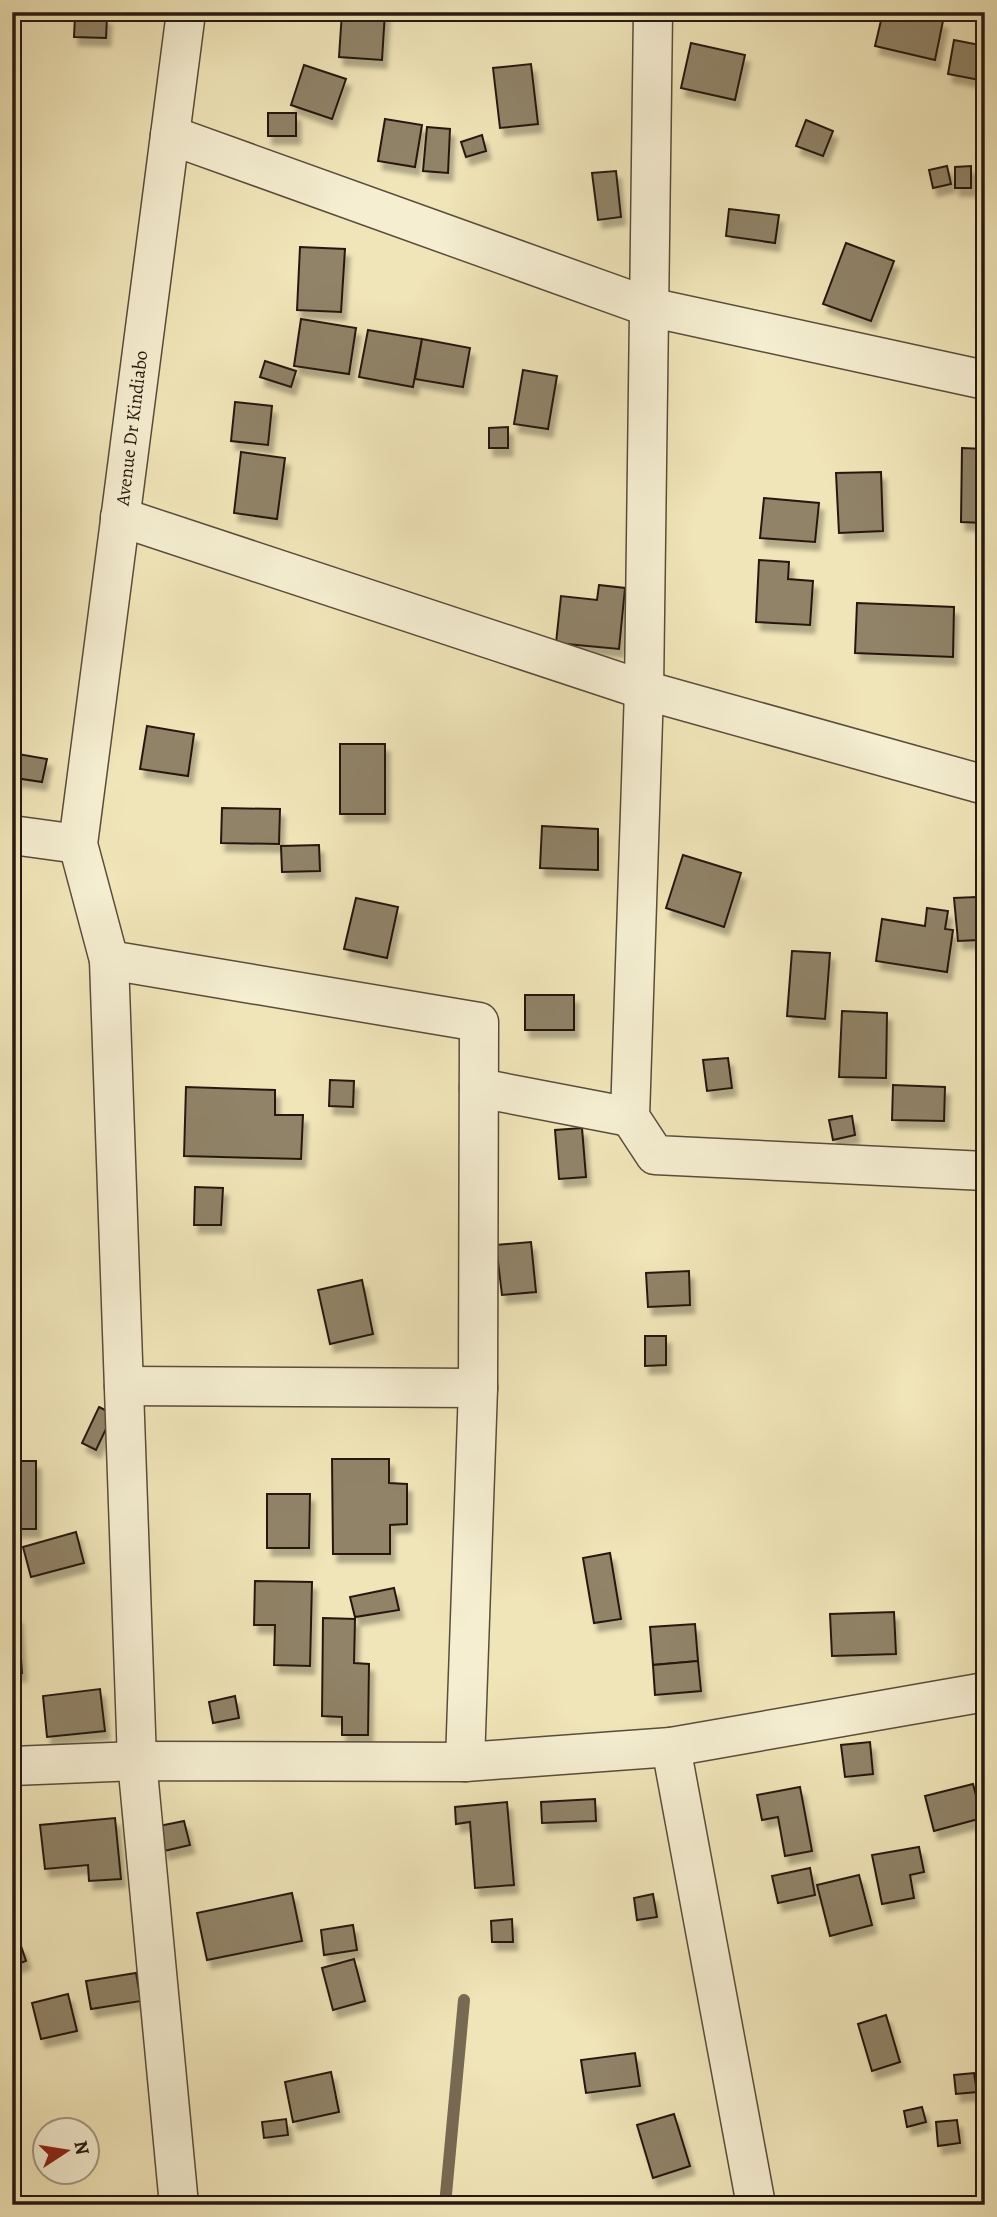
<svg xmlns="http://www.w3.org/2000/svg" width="997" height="2217" font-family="Alegreya,serif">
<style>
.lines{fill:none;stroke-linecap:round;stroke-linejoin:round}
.stream{stroke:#776a53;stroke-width:12}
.building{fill:#908368;stroke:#281911;stroke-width:2;filter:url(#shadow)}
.minor-casing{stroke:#5a4c3b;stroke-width:41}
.minor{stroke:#f5eed1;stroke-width:38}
.labels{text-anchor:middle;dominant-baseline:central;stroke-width:5;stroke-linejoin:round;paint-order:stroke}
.street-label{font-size:19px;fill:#281911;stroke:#f5eed1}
</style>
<defs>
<filter id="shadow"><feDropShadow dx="4.5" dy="8" stdDeviation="2" flood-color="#0004"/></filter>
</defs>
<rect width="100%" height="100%" fill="#f0e5b8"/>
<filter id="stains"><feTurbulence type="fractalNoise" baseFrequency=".00286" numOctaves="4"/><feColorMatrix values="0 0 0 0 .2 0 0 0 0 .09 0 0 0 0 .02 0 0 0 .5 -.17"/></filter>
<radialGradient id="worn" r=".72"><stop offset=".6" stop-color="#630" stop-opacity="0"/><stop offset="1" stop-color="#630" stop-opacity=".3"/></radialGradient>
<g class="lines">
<path class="stream" d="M445 2205 464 2000"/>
</g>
<g class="building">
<path d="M342 12H385L382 60 339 57Z"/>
<path d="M883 12H905L943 21 935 60 875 46Z"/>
<path d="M75 15 107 17 106 38 74 37Z"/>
<path d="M954 40 985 46V81L948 74Z"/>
<path d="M691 43 745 55 735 100 681 88Z"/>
<path d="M531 64 538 124 500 128 493 68Z"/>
<path d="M304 65 346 79 332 119 291 105Z"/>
<rect x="268" y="113" width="28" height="23"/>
<path d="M385 119 422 125 415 167 378 161Z"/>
<path d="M806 120 833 131 823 156 796 146Z"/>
<path d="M427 127 450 129 448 173 423 171Z"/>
<path d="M482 135 486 151 466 157 461 142Z"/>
<path d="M947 166 951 184 933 188 929 170Z"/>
<path d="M971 166V188H955V167Z"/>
<path d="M616 171 621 217 598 220 592 173Z"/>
<path d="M729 209 779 215 775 243 726 236Z"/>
<path d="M846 243 894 261 871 321 823 304Z"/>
<path d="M300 247 345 249 341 312 297 310Z"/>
<path d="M301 319 356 328 349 374 294 366Z"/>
<path d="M368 330 422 339 413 387 359 377Z"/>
<path d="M422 339 470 348 463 387 415 379Z"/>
<path d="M265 361 296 371 291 387 260 377Z"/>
<path d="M523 370 557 376 548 429 514 424Z"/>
<path d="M235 402 272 406 268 445 231 441Z"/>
<path d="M508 427V448H489V428Z"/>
<path d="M962 448 985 449V523L961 522Z"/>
<path d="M241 452 285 458 277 519 234 513Z"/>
<path d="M881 472 883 531 839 533 836 473Z"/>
<path d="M764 498 819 503 815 542 760 538Z"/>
<path d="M759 560 789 562 788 579 813 581 810 625 756 622Z"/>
<path d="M599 585 625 588 619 649 556 643 561 596 597 600Z"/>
<path d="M857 603 954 607 953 657 855 653Z"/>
<path d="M147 726 194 734 188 776 140 769Z"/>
<rect x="340" y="744" width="45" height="70"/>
<path d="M12 753 47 759 42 782 15 778 12 797Z"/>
<path d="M222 808 280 809 279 844 221 843Z"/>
<path d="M542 826 598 829V870L540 868Z"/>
<path d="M319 845 320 871 282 872 281 846Z"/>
<path d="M683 855 741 873 724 927 666 908Z"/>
<path d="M976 897 979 940 958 941 954 898Z"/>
<path d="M356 898 398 907 387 958 344 949Z"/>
<path d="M927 908 948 911 945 929 953 930 947 972 876 961 882 919 925 926Z"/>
<path d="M792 951 830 953 825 1019 787 1016Z"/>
<rect x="525" y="995" width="49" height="35"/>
<path d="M842 1011 887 1013 886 1078 839 1077Z"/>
<path d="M728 1058 732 1088 707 1091 703 1060Z"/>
<path d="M330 1080 354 1081 353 1107 329 1106Z"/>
<path d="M893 1085 945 1087 944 1121 892 1120Z"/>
<path d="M186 1087 275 1090V1115H303L301 1159 184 1156Z"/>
<path d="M852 1116 855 1135 833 1140 829 1120Z"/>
<path d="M582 1128 586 1177 559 1179 555 1130Z"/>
<path d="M195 1187 223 1188 221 1225H194Z"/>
<path d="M531 1242 536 1292 502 1295 496 1245Z"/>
<path d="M689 1271 690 1305 648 1307 646 1273Z"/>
<path d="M362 1280 373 1334 330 1344 318 1290Z"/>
<path d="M645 1336H666V1365L645 1366Z"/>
<path d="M99 1407 113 1414 96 1450 82 1443Z"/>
<path d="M332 1459H389V1483L407 1484V1524L390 1525V1554H333Z"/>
<rect x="12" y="1461" width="24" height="68"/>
<path d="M267 1494H310L309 1548H267Z"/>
<path d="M76 1532 84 1563 31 1577 23 1547Z"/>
<path d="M610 1553 621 1619 594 1623 583 1558Z"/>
<path d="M255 1581 312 1582 310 1666 274 1665 275 1625H254Z"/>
<path d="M394 1588 399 1610 355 1617 350 1597Z"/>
<path d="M894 1612 896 1654 832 1656 830 1614Z"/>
<path d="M12 1616H18L22 1673H12Z"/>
<path d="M323 1618 355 1619 354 1663 369 1664 368 1735H342V1717L322 1716Z"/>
<path d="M695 1624 698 1661 653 1665 650 1627Z"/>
<path d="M698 1661 701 1691 655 1695 653 1665Z"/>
<path d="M100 1689 105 1731 47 1737 43 1696Z"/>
<path d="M235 1696 239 1718 213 1723 209 1702Z"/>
<path d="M870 1742 873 1774 845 1777 841 1745Z"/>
<path d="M973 1784 982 1818 934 1831 925 1796Z"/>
<path d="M800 1787 812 1851 785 1856 778 1817 762 1820 757 1795Z"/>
<path d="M595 1799 596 1821 542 1823 541 1802Z"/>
<path d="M507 1802 514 1885 475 1888 470 1822 456 1824 455 1807Z"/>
<path d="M115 1818 121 1879 89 1881 88 1865 45 1869 40 1825Z"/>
<path d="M184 1821 190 1845 164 1851 159 1826Z"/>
<path d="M919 1847 924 1872 910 1875 914 1898 882 1904 872 1855Z"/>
<path d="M810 1868 815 1895 778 1903 772 1876Z"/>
<path d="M859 1875 872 1925 830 1936 817 1885Z"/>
<path d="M292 1893 302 1941 207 1960 197 1913Z"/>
<path d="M653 1894 657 1917 637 1920 634 1898Z"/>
<path d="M512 1919 513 1942H492L491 1921Z"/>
<path d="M353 1925 357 1950 324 1955 321 1930Z"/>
<path d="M21 1946 26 1961 12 1966V1948Z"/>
<path d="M354 1959 365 2001 333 2010 322 1968Z"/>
<path d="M136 1973 141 2001 91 2009 86 1981Z"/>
<path d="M68 1994 77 2031 41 2039 32 2003Z"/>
<path d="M886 2015 900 2062 872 2071 858 2024Z"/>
<path d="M635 2053 640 2086 586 2093 581 2060Z"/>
<path d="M331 2072 339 2112 293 2122 285 2082Z"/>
<path d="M974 2073 977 2092 956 2094 954 2075Z"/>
<path d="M922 2107 926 2122 907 2127 904 2111Z"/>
<path d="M674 2114 690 2166 653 2178 637 2125Z"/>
<path d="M286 2119 288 2135 264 2138 262 2122Z"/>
<path d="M957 2120 960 2143 938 2146 936 2122Z"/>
</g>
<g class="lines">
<defs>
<g id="minor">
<path d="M653 12 644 690 630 1117 655 1155 985 1171"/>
<path d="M170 135 649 307 985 380"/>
<path d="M120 517 644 690 985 785"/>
<path d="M12 835 78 844"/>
<path d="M109 960 479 1022 478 1388 465 1762"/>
<path d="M479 1088 630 1117"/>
<path d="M124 1386 478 1388"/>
<path d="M671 1747 756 2205"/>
<path d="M12 1766 137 1761 465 1762 671 1747 985 1692"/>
<path d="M179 2205 137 1761 109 960 78 844 186 12"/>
</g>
</defs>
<use href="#minor" class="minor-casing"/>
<use href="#minor" class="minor"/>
</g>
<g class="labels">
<g class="street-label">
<text transform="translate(132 428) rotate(-83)">Avenue Dr Kindiabo</text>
</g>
</g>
<rect width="997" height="2217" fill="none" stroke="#f0e5b8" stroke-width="42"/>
<rect x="14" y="14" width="969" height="2189" fill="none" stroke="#281911" stroke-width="3.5"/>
<rect x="21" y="21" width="955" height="2175" fill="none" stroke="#281911" stroke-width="2"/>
<g transform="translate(66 2151) rotate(78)"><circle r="33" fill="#f5eed1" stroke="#a39984" stroke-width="2"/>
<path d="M0-5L12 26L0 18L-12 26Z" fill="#8f2418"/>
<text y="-10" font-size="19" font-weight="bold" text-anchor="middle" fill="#281911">N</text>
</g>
<rect width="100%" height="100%" filter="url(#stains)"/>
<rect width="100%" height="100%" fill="url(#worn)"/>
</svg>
